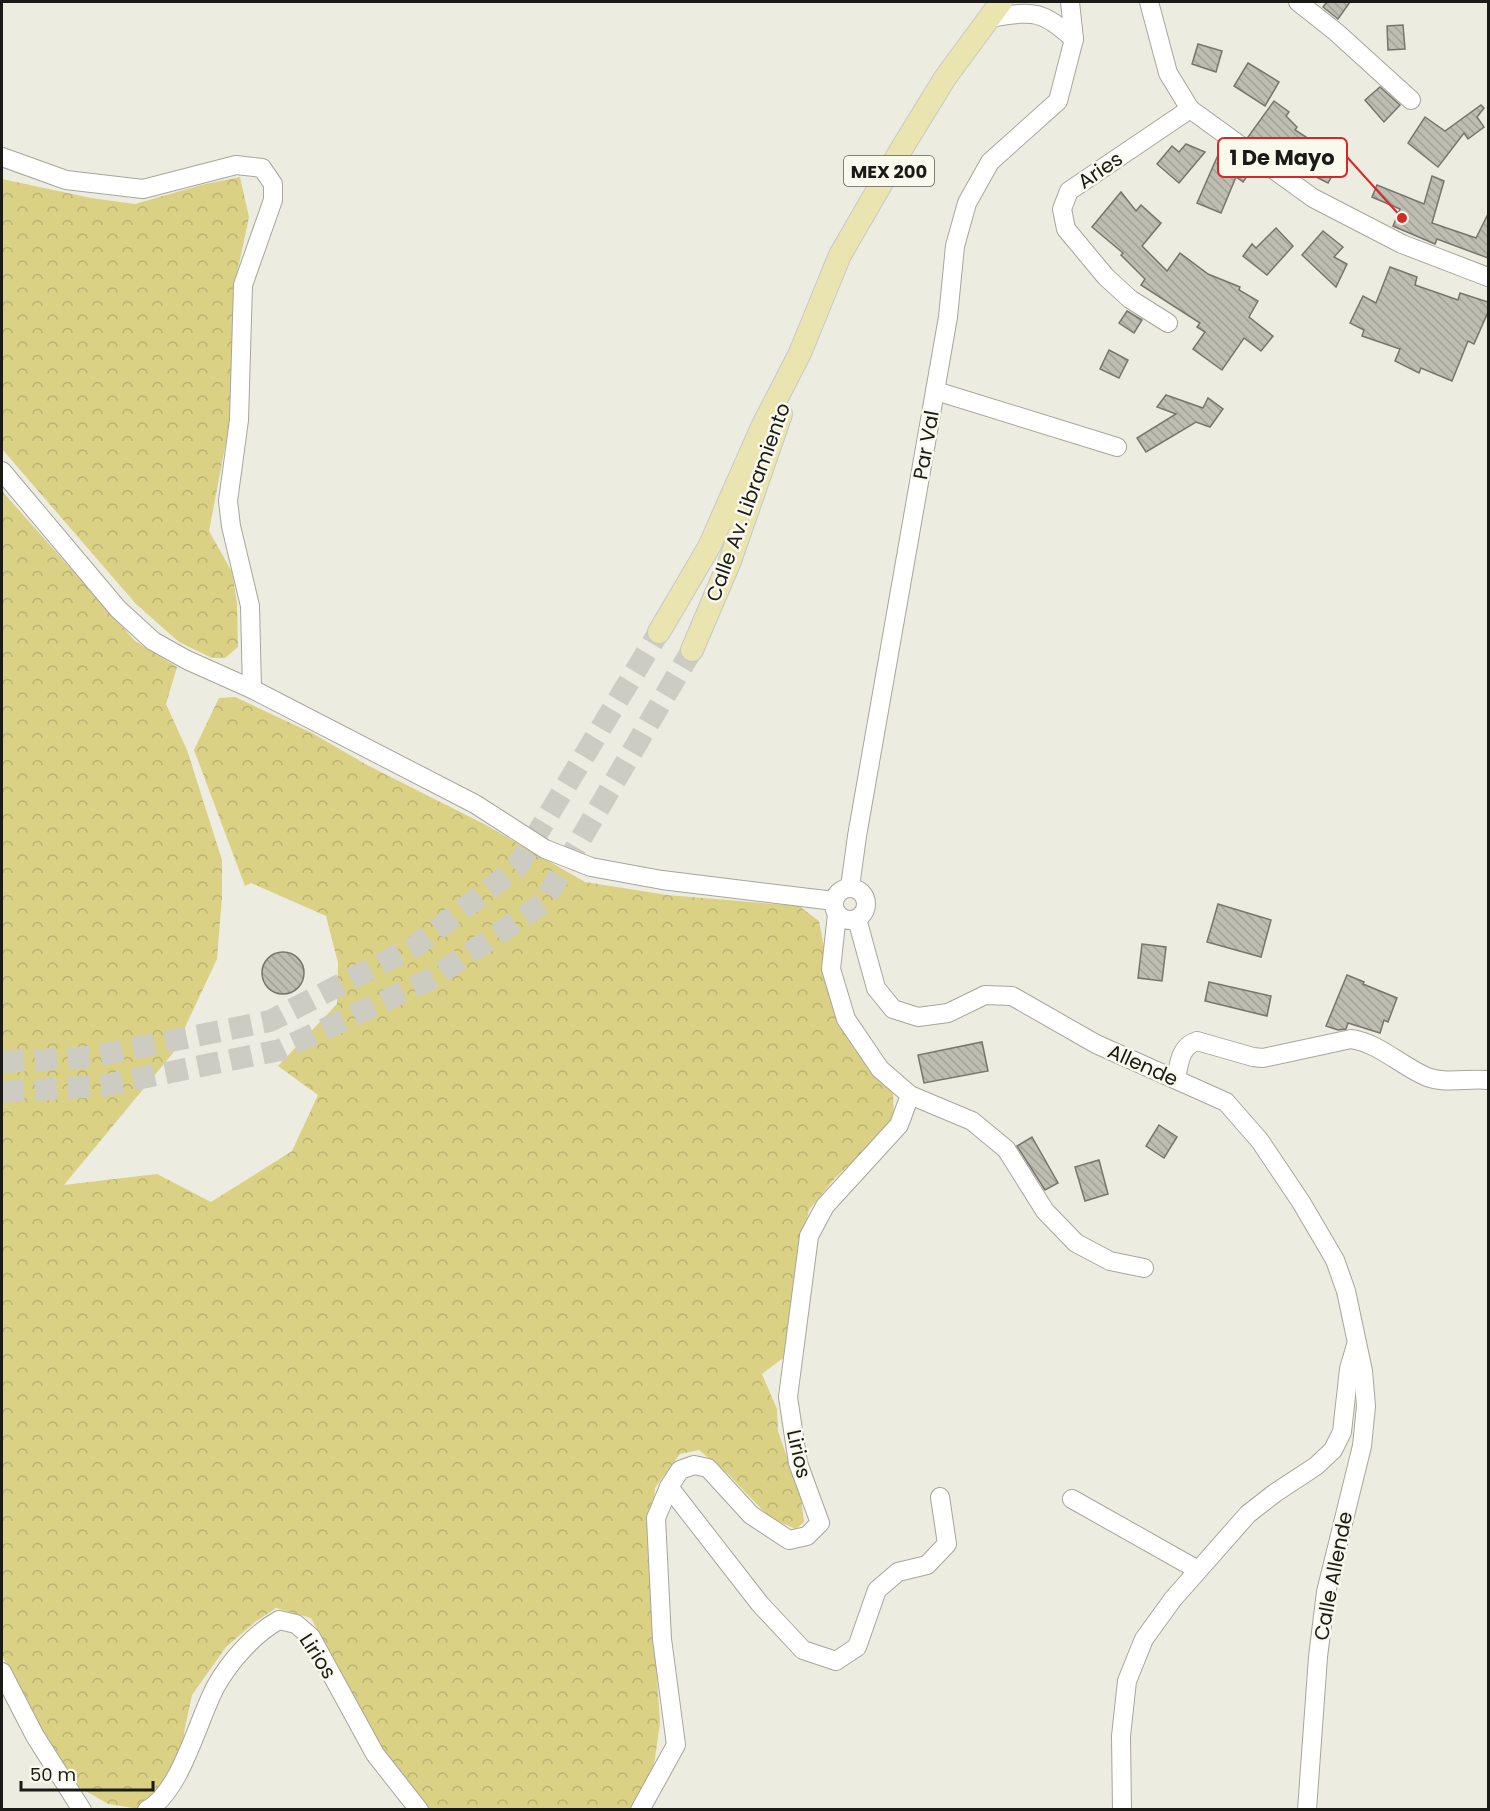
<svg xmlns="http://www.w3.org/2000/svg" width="1490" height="1811" font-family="Poppins,sans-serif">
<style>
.forest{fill:url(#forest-crowns)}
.building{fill:url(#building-back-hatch);stroke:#77766c;stroke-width:1.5}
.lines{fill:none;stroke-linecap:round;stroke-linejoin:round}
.major-tunnel{stroke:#cdccc3;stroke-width:22;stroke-dasharray:22 11;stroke-linecap:butt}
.minor-casing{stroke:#a7a69c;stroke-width:20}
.major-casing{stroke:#c8c8c7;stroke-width:24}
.minor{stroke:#fff;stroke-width:18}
.major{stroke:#eae4b0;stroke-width:22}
.labels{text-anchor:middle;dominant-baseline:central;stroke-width:5;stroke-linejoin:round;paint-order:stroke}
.shield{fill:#faf9ee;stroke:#5d5d57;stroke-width:1.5}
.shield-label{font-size:18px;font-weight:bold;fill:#1a1a16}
.street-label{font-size:20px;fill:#1a1a16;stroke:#faf9ee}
.leader{fill:none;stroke:#d62828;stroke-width:2}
.callout-dot{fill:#d62828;stroke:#faf9ee;stroke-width:2}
.callout{fill:#faf9ee;stroke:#d62828;stroke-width:2}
.callout-label{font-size:21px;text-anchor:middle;font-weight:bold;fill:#1a1a16}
</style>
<defs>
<pattern id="forest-crowns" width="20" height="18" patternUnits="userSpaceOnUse" patternTransform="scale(1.5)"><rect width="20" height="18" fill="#dad185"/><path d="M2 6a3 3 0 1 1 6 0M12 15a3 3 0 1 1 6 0" fill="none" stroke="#bab372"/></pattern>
<pattern id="building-back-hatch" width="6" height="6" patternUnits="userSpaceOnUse" patternTransform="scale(1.5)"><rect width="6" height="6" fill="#bdbdb2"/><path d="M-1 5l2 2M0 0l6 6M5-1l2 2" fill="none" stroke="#a2a298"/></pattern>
</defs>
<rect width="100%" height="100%" fill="#edece1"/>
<g class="forest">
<path d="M240 177 249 217 236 278 233 405 209 531 232 572 237 603 238 647 225 658H212L179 642 136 604 2 449V179L91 198 135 204 201 185Z"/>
<path d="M2 491 135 641 177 667 166 704 187 750 222 860V897L217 959 173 1053 64 1185 157 1174 211 1202 292 1151 318 1095 278 1066 337 1004 338 963 326 916 251 883 245 886 194 750 219 698 235 697 312 733 367 765 486 825 585 882 667 895 799 906 819 921 834 999 860 1056 893 1093 894 1118 873 1143 835 1178 809 1210 799 1254 783 1358 762 1374 777 1409 778 1431 801 1498 804 1522 796 1529 770 1518 728 1474 699 1450 680 1454 655 1488 649 1554 660 1723 652 1779 629 1809H430L381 1751 311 1618 276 1608 255 1622 226 1647 192 1695 182 1742 167 1782 140 1809 108 1804 79 1787 34 1721 2 1655Z"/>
</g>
<g class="building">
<path d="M1327 2H1350L1338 19 1323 7Z"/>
<path d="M1403 25 1405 49 1388 50 1387 26Z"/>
<path d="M1198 44 1222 51 1216 72 1192 64Z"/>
<path d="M1248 63 1279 82 1265 106 1234 86Z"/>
<path d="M1380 87 1400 105 1384 122 1365 100Z"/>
<path d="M1274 101 1289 112 1286 116 1297 127 1295 130 1306 137 1291 157 1268 141 1263 148 1248 137Z"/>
<path d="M1481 105 1484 108 1477 117 1484 127 1468 139 1464 133 1438 167 1408 143 1425 117 1445 131Z"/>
<path d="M1186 144 1205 152 1179 183 1157 164 1172 146 1179 152Z"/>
<path d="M1222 146 1253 168 1243 182 1236 177 1221 213 1197 203Z"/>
<path d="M1313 148 1339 163 1328 183 1314 176 1316 174 1298 162Z"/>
<path d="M1432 176 1444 181 1432 223 1476 238 1488 214V258L1437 239 1435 244 1393 226 1400 209 1372 197 1377 185 1424 204Z"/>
<path d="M1121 192 1136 211 1141 205 1161 223 1142 246 1167 271 1180 253 1208 274 1240 287 1239 290 1258 301 1249 317 1273 336 1261 351 1244 338 1222 370 1193 349 1205 332 1197 327 1200 323 1141 285 1145 279 1121 255 1123 253 1092 227Z"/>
<path d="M1276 228 1293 246 1267 275 1243 256 1252 244 1256 248Z"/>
<path d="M1323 231 1343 247 1334 257 1347 264 1336 287 1302 255Z"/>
<path d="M1390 267 1417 277 1415 285 1458 300 1460 293 1488 302V312L1474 344 1468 341 1452 381 1421 368 1419 373 1395 361 1400 349 1362 336 1364 330 1350 323 1363 296 1376 303Z"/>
<path d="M1127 311 1142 320 1134 333 1119 323Z"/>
<path d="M1109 350 1128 360 1119 378 1100 369Z"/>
<path d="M1166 395 1203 408 1208 398 1223 409 1210 427 1196 422 1146 452 1137 438 1176 414 1157 407Z"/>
<path d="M1218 904 1271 920 1261 957 1207 942Z"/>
<path d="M1142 944 1166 947 1162 981 1138 978Z"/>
<circle cx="283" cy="973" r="21"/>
<path d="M1347 975 1364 982 1363 984 1397 998 1388 1022 1384 1020 1380 1033 1348 1023 1346 1029 1338 1030 1326 1026Z"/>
<path d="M1209 982 1271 996 1267 1016 1205 1001Z"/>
<path d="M982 1042 988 1071 924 1083 918 1055Z"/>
<path d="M1159 1125 1177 1137 1164 1158 1146 1146Z"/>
<path d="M1032 1137 1058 1183 1045 1190 1017 1146Z"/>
<path d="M1099 1160 1108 1194 1085 1201 1075 1167Z"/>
</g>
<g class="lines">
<g class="major-tunnel">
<path d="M2 1062 91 1057 270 1021 417 945 517 867 659 632"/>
<path d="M2 1092 102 1086 280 1050 433 978 543 903 692 650"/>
</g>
<defs>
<g id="minor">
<path d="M1149 2 1168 73 1190 109 1313 198 1402 244 1488 277"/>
<path d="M1298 2 1336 32 1411 100"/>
<path d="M989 18C1035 11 1039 9 1074 39"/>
<path d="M2 157 66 180 143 189 236 165 262 168 273 184V200L243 285 239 420 228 501 231 526 250 606 252 689"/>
<path d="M1168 323 1130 299 1106 277 1066 229 1062 209 1069 191 1190 109"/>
<path d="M936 391 1117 447"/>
<path d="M2 471 118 609 153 641 187 660 252 689 475 804 545 849 591 867 662 880 834 901"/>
<path d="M850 887 857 836 948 317 955 246 967 203 990 162 1058 101 1074 39 1070 2"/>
<circle cx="850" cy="904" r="16"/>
<path d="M857 919 876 988 893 1009 918 1017 948 1013 985 995 1012 996 1096 1044 1226 1102 1260 1141 1301 1202 1335 1260 1346 1291 1363 1371 1366 1406 1362 1446 1326 1592 1318 1657 1307 1810"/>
<path d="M1176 1079C1179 1064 1180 1046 1197 1041L1253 1057 1263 1058 1351 1039C1379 1043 1401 1066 1427 1077 1447 1084 1468 1078 1488 1080"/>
<path d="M910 1095 972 1121 1006 1149 1045 1211 1076 1243 1110 1261 1144 1268"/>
<path d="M669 1487 760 1604 803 1650 836 1661 857 1647 877 1590 898 1572 927 1565 947 1544 940 1497"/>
<path d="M1072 1499 1198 1570"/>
<path d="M2 1672 35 1736 82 1810"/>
<path d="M147 1810C181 1792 198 1719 216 1686 230 1661 254 1634 279 1620L296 1624 311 1637 375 1754 419 1810"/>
<path d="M640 1810 676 1745 662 1639 656 1518 669 1487 680 1470 694 1465 708 1468 751 1515 789 1540 807 1536 820 1523 798 1463 788 1397 809 1236 825 1206 899 1125 910 1095 880 1069 846 1019 831 969 837 914"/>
<path d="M1122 1810 1121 1736 1127 1681 1144 1639 1173 1599 1248 1514 1275 1493 1316 1466 1333 1450 1342 1432 1349 1369 1356 1345"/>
</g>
<g id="major">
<path d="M659 632 709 547 762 427 800 353 840 255 902 148 945 78 1001 2"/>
<path d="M692 650 730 561 781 414"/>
</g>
</defs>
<use href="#minor" class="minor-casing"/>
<use href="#major" class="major-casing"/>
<use href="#minor" class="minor"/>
<use href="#major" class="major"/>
</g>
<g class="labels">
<rect class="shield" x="844" y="156" width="90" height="30" rx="4.5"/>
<g class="shield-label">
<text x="889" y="171">MEX 200</text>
</g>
<g class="street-label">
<text transform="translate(1100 170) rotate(-34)">Aries</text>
<text transform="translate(926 445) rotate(-80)">Par Val</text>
<text transform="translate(748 502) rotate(-70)">Calle Av. Libramiento</text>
<text transform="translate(1143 1065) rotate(24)">Allende</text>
<text transform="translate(799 1454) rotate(77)">Lirios</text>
<text transform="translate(1333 1576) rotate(-79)">Calle Allende</text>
<text transform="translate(318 1656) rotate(57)">Lirios</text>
</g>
</g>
<path class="leader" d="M1402 218L1347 157"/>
<circle class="callout-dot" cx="1402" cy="218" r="6"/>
<rect class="callout" x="1218" y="138" width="129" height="39" rx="6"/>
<g class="callout-label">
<text x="1282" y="165">1 De Mayo</text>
</g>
<rect width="1490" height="1811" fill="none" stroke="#1a1a16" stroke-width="6"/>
<path d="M21 1781v9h132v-9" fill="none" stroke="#1a1a16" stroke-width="3"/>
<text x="30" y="1781" font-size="18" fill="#1a1a16" stroke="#faf9ee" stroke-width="4.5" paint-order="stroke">50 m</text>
</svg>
